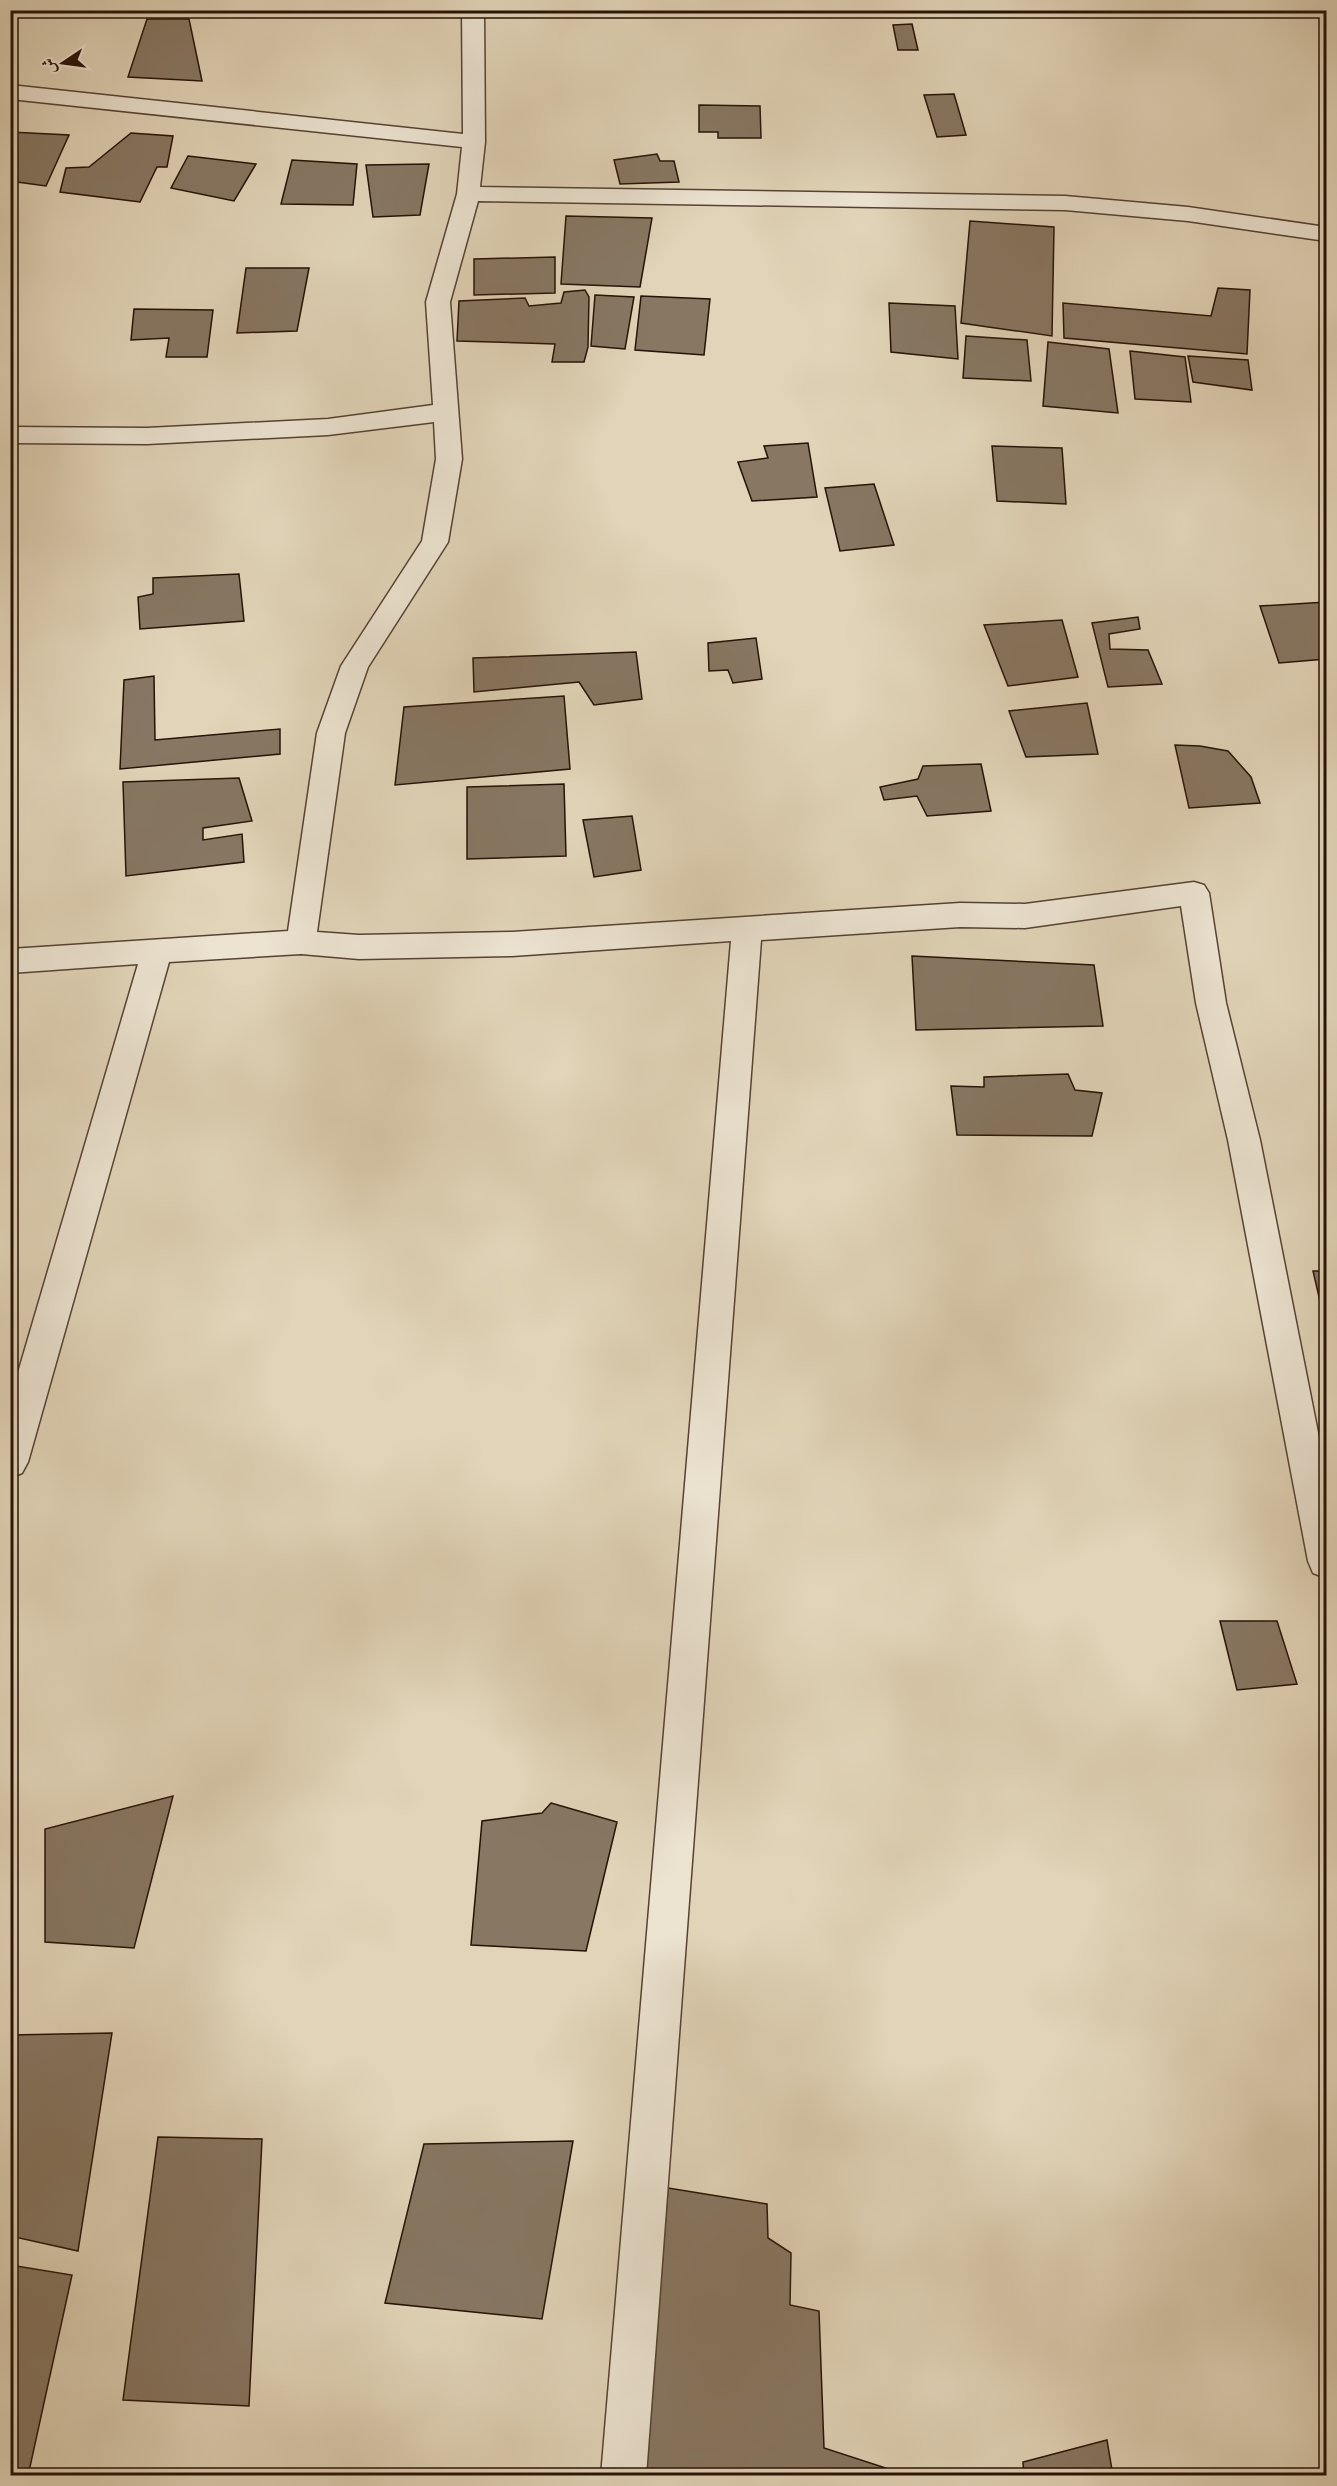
<svg xmlns="http://www.w3.org/2000/svg" width="1337" height="2486" font-family="'Sorts Mill Goudy',Amiri,serif">
<style>
.building{fill:#877763;stroke:#261207;stroke-width:1.5}
.lines{fill:none;stroke-linecap:round;stroke-linejoin:round}
.street-casing{stroke:#554233;stroke-width:3}
.street{fill:#ece3d1;fill-rule:evenodd}
</style>
<rect width="100%" height="100%" fill="#e1d4b8"/>
<filter id="stains"><feTurbulence type="fractalNoise" baseFrequency=".00333" numOctaves="4"/><feColorMatrix values="0 0 0 0 .2 0 0 0 0 .09 0 0 0 0 .02 0 0 0 .5 -.17"/></filter>
<radialGradient id="worn" r=".72"><stop offset=".6" stop-color="#630" stop-opacity="0"/><stop offset="1" stop-color="#630" stop-opacity=".3"/></radialGradient>
<g class="building">
<path d="M147 19H189L202 81 128 77Z"/>
<path d="M912 24 918 50H898L893 25Z"/>
<path d="M954 94 966 135 937 137 924 95Z"/>
<path d="M699 105 760 106 761 138H718V132H699Z"/>
<path d="M10 132 69 135 46 186 10 181Z"/>
<path d="M131 133 173 136 167 167H157L140 202 60 192 66 168 89 167Z"/>
<path d="M657 154 660 161H674L679 182 620 184 614 160Z"/>
<path d="M188 156 256 164 234 201 171 188Z"/>
<path d="M292 160 357 164 353 205 281 204Z"/>
<path d="M429 164 420 215 373 217 366 165Z"/>
<path d="M566 216 652 218 640 287 561 284Z"/>
<path d="M970 221 1054 227 1052 336 961 323Z"/>
<path d="M555 257V293L474 295V259Z"/>
<path d="M246 268H309L297 331 237 333Z"/>
<path d="M1218 288 1250 290 1247 354 1064 338 1063 303 1211 316Z"/>
<path d="M585 290 589 297 588 347 584 362H552L555 344 457 341 459 301 525 298 529 306 561 303 564 292Z"/>
<path d="M595 295 634 297 625 349 591 346Z"/>
<path d="M641 296 710 299 704 355 635 350Z"/>
<path d="M889 303 955 306 958 359 891 352Z"/>
<path d="M134 309 213 310 207 357H166L169 338 131 340Z"/>
<path d="M966 336 1027 340 1031 381 963 378Z"/>
<path d="M1048 342 1109 349 1118 413 1043 406Z"/>
<path d="M1130 351 1185 357 1191 402 1135 399Z"/>
<path d="M1188 356 1248 360 1252 390 1193 382Z"/>
<path d="M808 443 817 497 752 501 738 462 768 458 764 446Z"/>
<path d="M992 446 1062 448 1066 504 997 501Z"/>
<path d="M874 484 894 545 840 551 825 488Z"/>
<path d="M239 574 244 621 140 629 138 597 153 594V578Z"/>
<path d="M1326 602V659L1279 663 1260 606Z"/>
<path d="M1138 617 1140 629 1109 634 1110 649 1148 650 1162 684 1108 687 1092 623Z"/>
<path d="M1062 620 1078 677 1008 686 984 625Z"/>
<path d="M756 638 762 679 733 683 728 670 709 671 708 643Z"/>
<path d="M636 652 642 699 594 705 579 682 474 692 473 658Z"/>
<path d="M154 676 155 740 280 729V754L120 769 124 680Z"/>
<path d="M564 696 570 769 395 785 404 707Z"/>
<path d="M1087 703 1098 754 1026 757 1009 711Z"/>
<path d="M1175 745 1200 746 1228 751 1251 777 1260 803 1189 808Z"/>
<path d="M981 764 991 811 927 816 917 796 884 800 880 787 918 779 923 766Z"/>
<path d="M239 778 252 821 203 828V840L242 834 244 862 126 876 123 782Z"/>
<path d="M564 784 566 856 467 859V787Z"/>
<path d="M632 816 641 870 594 877 583 820Z"/>
<path d="M912 956 1094 965 1103 1026 916 1030Z"/>
<path d="M1068 1074 1075 1090 1102 1093 1092 1136 957 1135 951 1086 984 1087V1077Z"/>
<path d="M1313 1271H1326V1327Z"/>
<path d="M1220 1621H1277L1297 1684 1237 1690Z"/>
<path d="M173 1796 134 1948 45 1942V1829Z"/>
<path d="M551 1803 617 1822 586 1951 471 1945 482 1821 542 1813Z"/>
<path d="M112 2033 78 2251 10 2236V2035Z"/>
<path d="M158 2137 262 2139 249 2406 123 2400Z"/>
<path d="M573 2141 542 2319 385 2303 424 2144Z"/>
<path d="M668 2188 767 2204 768 2238 791 2253 790 2305 819 2311 824 2448 895 2471V2476H646Z"/>
<path d="M10 2265 72 2275 28 2476H10Z"/>
<path d="M1107 2440 1113 2476H1024L1023 2462Z"/>
</g>
<g class="lines">
<defs>
<path id="street" d="M462 10H484L485 142 480 187 1065 196 1188 207 1326 227V241L1188 221 1065 210 478 201 450 302 462 459 448 542 368 667 345 733 317 932 359 935 512 932 960 903 1025 904 1194 882 1204 885 1209 893 1226 1003 1260 1140 1326 1473V1578L1313 1573 1308 1561 1228 1140 1196 1003 1181 906 1025 928 960 927 761 940 646 2476H601L731 941 512 956 359 959 301 954 169 962 28 1462 22 1473 10 1478V1400L138 964 10 973V949L288 931 317 733 341 666 422 541 436 459 434 422 328 435 147 444 10 443V427L147 428 328 419 433 405 426 302 457 194 462 147 10 99V85L463 134Z"/>
</defs>
<use href="#street" class="street-casing"/>
<use href="#street" class="street"/>
</g>
<rect width="1337" height="2486" fill="none" stroke="#e1d4b8" stroke-width="36"/>
<rect x="12" y="12" width="1313" height="2462" fill="none" stroke="#261207" stroke-width="3"/>
<rect x="18" y="18" width="1301" height="2450" fill="none" stroke="#261207" stroke-width="1.5"/>
<g transform="translate(63 63) rotate(257)" stroke="#ece3d1" stroke-width="4.5" paint-order="stroke">
<path d="M0-4.5L10 22L0 15L-10 22Z" fill="#261207"/>
<text y="-9" font-size="16" font-weight="bold" text-anchor="middle" fill="#261207">ش</text>
</g>
<rect width="100%" height="100%" filter="url(#stains)"/>
<rect width="100%" height="100%" fill="url(#worn)"/>
</svg>
